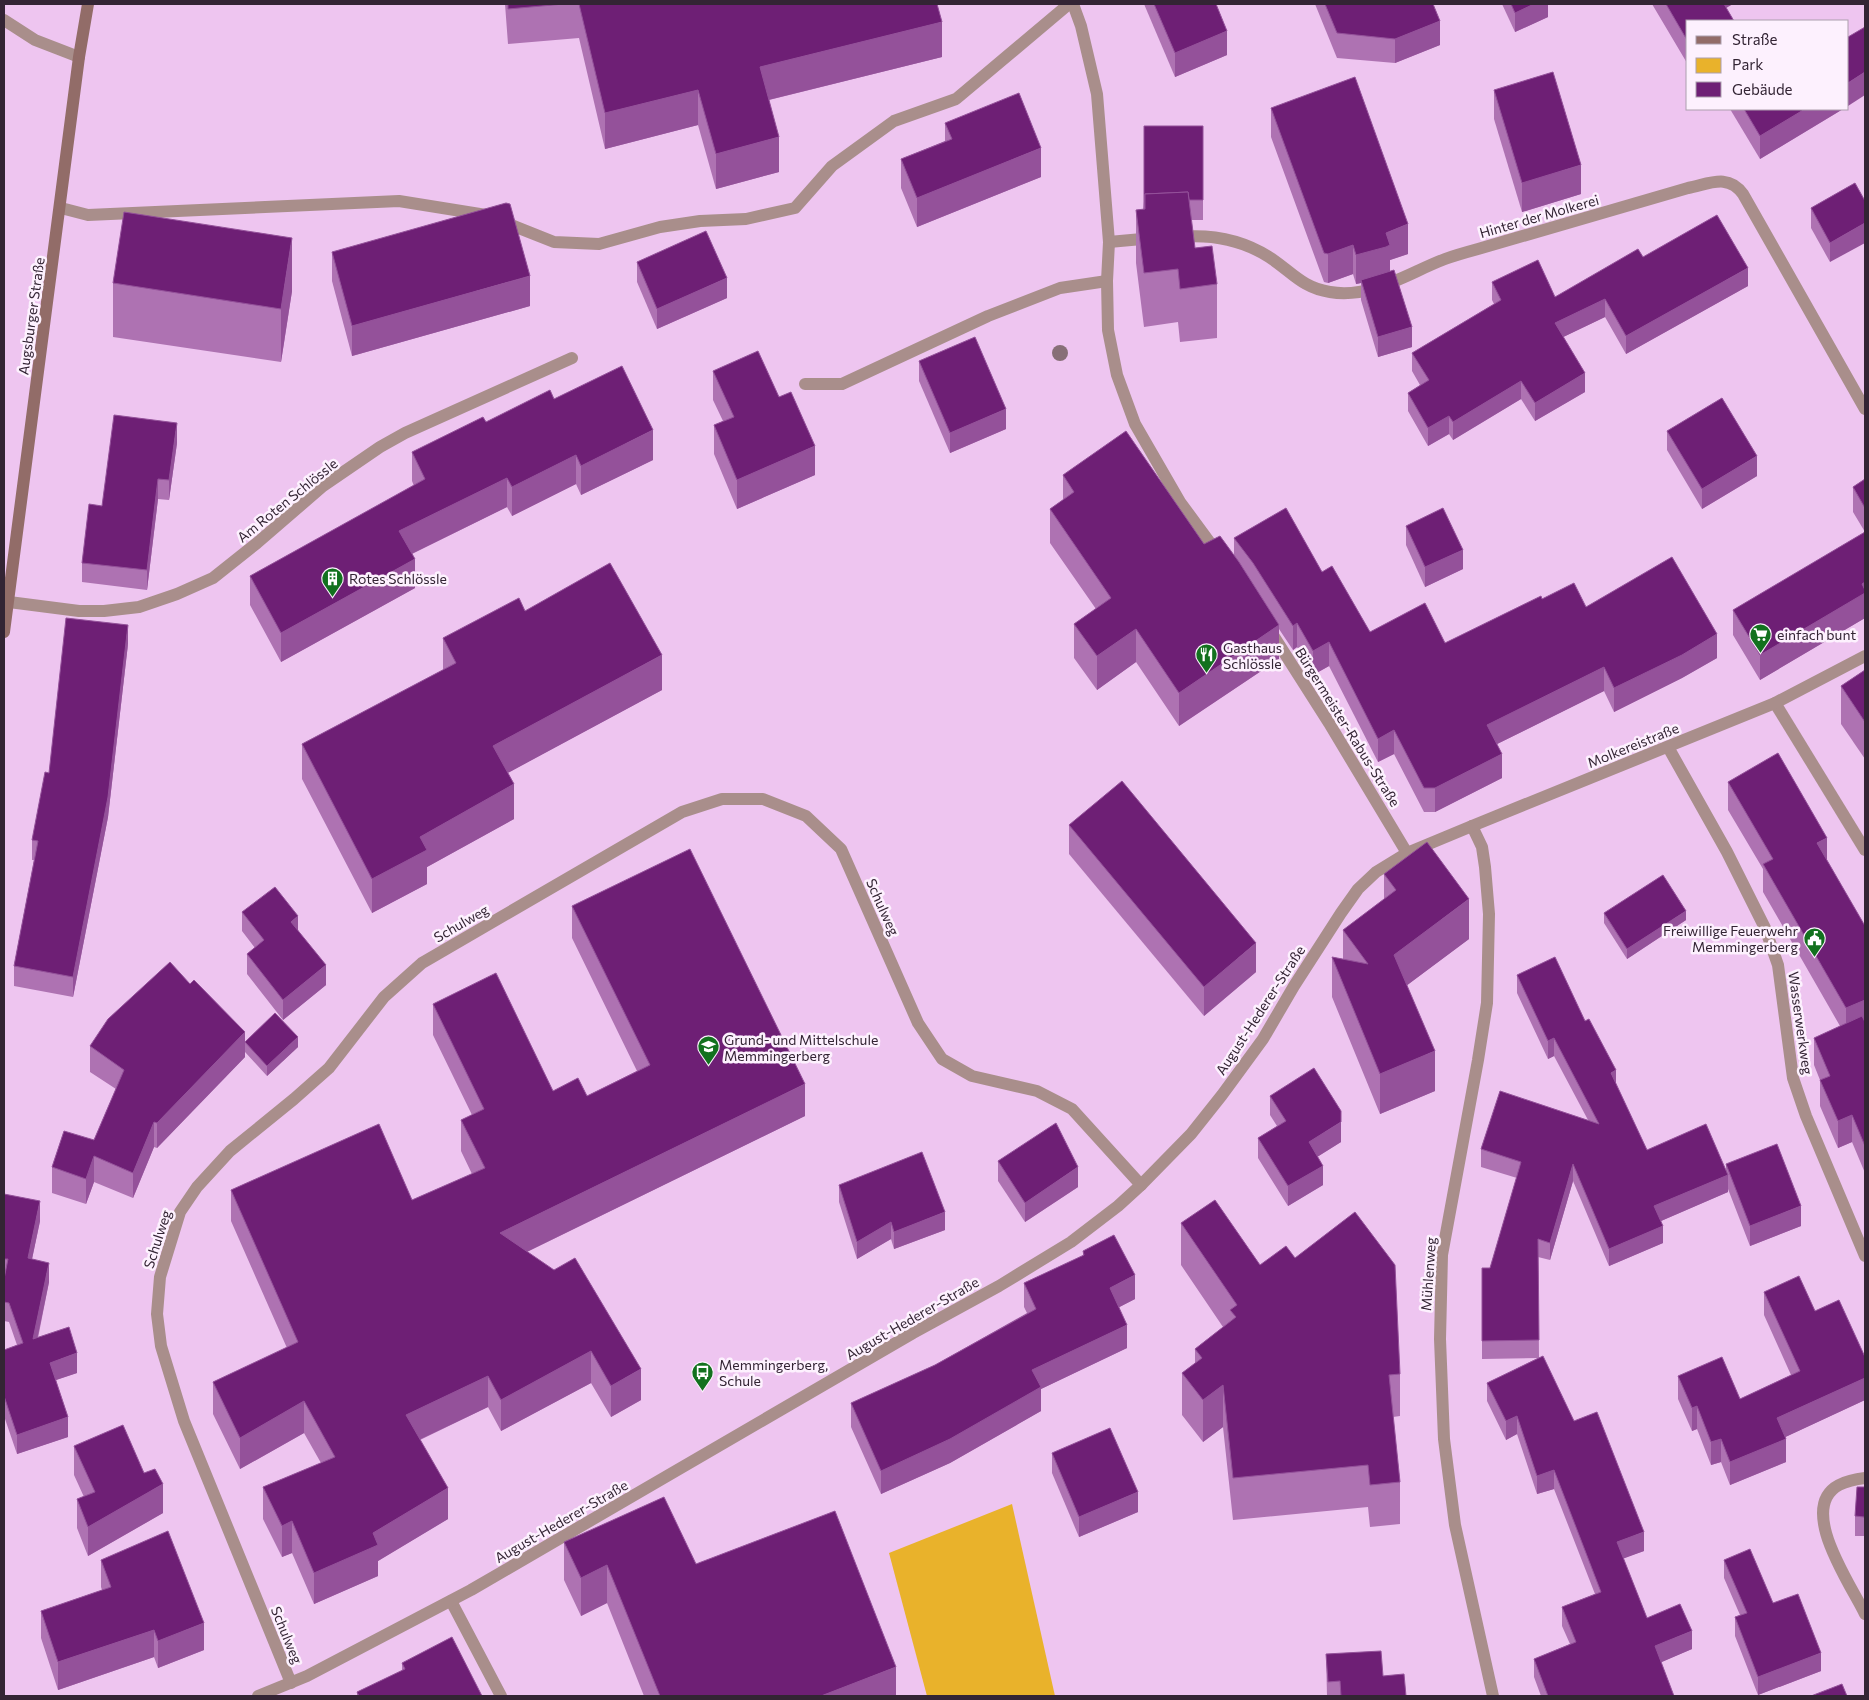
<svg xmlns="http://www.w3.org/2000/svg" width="1869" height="1700" font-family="Commissioner,sans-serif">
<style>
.green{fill:#e9b22b}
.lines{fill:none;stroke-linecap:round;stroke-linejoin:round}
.lane{stroke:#a98e8b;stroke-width:12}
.street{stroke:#a98e8b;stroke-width:12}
.secondary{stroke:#926c68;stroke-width:12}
.tree{fill:#876f77}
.wall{fill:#ae72b2}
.shaded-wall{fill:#94519a}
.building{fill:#6e1f75;stroke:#94519a}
.labels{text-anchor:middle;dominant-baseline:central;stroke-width:5;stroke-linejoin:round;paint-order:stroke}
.street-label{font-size:14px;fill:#332434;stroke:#fdf1fe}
.poi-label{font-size:14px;fill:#332434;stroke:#fdf1fe;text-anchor:start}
</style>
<rect width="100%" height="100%" fill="#eec5f0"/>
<path class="green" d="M1012 1504 1055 1696H927L889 1553Z"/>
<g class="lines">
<g class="lane">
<path d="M61 208 88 215 399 201 486 215 554 242 599 244 660 227 700 221 746 219 795 208 832 166 894 121 956 99 1069 4"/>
<path d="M805 384H842L988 316 1060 288 1107 281"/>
<path d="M451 1601 501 1696"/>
</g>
<g class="street">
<path d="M1073 4 1081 26 1097 94 1109 242 1107 281 1108 330 1117 375 1135 424 1180 502 1219 555"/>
<path d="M4 20 35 40 79 57"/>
<path d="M1178 237C1210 234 1241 239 1269 257 1291 271 1302 288 1330 292 1372 299 1408 273 1445 259 1456 255 1467 252 1478 249L1688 188C1709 184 1728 173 1743 194L1865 409"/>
<path d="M1109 242 1153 238"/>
<path d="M9 602 79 611H104L139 607 177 594 213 578 257 543 323 486 380 447 405 433 572 358"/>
<path d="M1271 632 1329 723 1407 853"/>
<path d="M1775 703 1865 850"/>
<path d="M1668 747 1727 852 1765 928 1778 965 1793 1078 1806 1116 1865 1256"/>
<path d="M1472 826 1482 847 1485 867 1489 914 1487 1003 1478 1060 1442 1255 1440 1339 1444 1439 1455 1525 1493 1696"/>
<path d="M1865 1478C1857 1479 1847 1481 1839 1485 1796 1508 1852 1586 1865 1614"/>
<path d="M291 1683 184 1421 161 1346 157 1314 160 1277 180 1212 197 1187 230 1151 294 1099 329 1068 384 997 422 963 682 812 722 799H763L806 816 841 849 918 1023 942 1059 972 1076 1037 1091 1072 1109 1141 1185"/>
<path d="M258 1696 307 1676 471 1590 913 1333 999 1286 1071 1242 1118 1206 1141 1185 1191 1134 1222 1095 1263 1039 1294 986 1341 913 1358 889 1376 872 1407 853 1472 826 1775 703 1865 656"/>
</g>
<path class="secondary" d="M4 632 79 57 88 4"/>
</g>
<circle class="tree" cx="1060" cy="353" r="8"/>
<g class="wall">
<path d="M505 4H937L942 57 769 100 779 172 716 189 698 125 605 149 579 38 508 44Z"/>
<path d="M1144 4H1216L1227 55 1175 77Z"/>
<path d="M1315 4H1433L1440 45 1395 63 1337 58Z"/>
<path d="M1502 4H1548V17L1515 32Z"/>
<path d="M1652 4H1733L1688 21V62L1687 63Z"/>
<path d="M1494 90 1581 194 1522 212 1494 119Z"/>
<path d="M1271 108 1408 254 1390 260V272L1412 347 1378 357 1361 300V283L1356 284 1353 274 1328 283 1324 282 1271 137Z"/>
<path d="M1730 109H1843L1760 159Z"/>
<path d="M945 123 1041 177 917 227 901 188V159L945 141Z"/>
<path d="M1203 126V220H1191L1195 248 1217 284V338L1180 342 1178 322 1144 327 1136 263V210L1144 209Z"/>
<path d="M1855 183 1830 262 1811 228V208Z"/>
<path d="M332 252 530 306 352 356 332 281Z"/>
<path d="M1643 257 1748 286 1626 354 1605 317 1563 337 1585 392 1535 421 1521 399 1453 440 1449 434 1428 446 1408 411V393L1420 385 1412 371V353L1494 304 1492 300V282L1555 297Z"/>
<path d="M637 262 727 298 657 329 637 282Z"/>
<path d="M113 283 292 291 281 362 113 337Z"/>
<path d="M919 361 1006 429 950 453 919 381Z"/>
<path d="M713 371 779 397 815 475 737 509 714 454V425L723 421 713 400Z"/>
<path d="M554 399 653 460 581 495 576 484 512 516 507 507 412 554 415 588 281 662 250 605V576L414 486 412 481V452L486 422Z"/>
<path d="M1667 431 1757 476 1702 509 1667 450Z"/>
<path d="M177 443 169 500 158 499 147 590 82 582V563L102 506Z"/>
<path d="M1063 475 1204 544 1234 555V538L1322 572 1370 632 1445 643 1542 599 1586 607 1717 658 1682 678 1614 712 1604 691 1497 744 1502 778 1435 812H1424L1394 754 1378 762 1329 666 1313 675 1297 647 1293 650 1279 629V659L1179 726 1136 662 1097 690 1074 658V624L1096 609 1050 543V509L1063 500Z"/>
<path d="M1865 479V618L1760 680 1733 635V610L1865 532 1853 512V487Z"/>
<path d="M1406 526 1463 569 1425 587 1406 545Z"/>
<path d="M525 611 662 690 507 773 514 819 427 867V884L372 913 302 779V744L443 670V638Z"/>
<path d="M128 644 108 817 73 997 14 986V966L34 860H32V840L49 773Z"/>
<path d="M1865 670V759L1841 724V686Z"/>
<path d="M1728 782 1827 861 1865 926V1173L1852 1142 1838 1148 1820 1106V1080L1814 1065V1038L1840 1026 1763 892V869L1728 810Z"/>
<path d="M1069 825 1256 972 1204 1016 1069 854Z"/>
<path d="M1384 874 1469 939 1407 985 1435 1091 1380 1114 1332 997V957L1343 959V930L1384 900Z"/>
<path d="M572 906 805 1116 527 1252 641 1400 611 1417 591 1383 501 1431 488 1407 420 1440 448 1519 378 1561V1576L314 1604 292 1553 282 1557 263 1519V1487L321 1463 304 1433 240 1469 213 1414V1382L287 1348 231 1221V1190L412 1200 472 1174 461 1151V1120L472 1115 433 1035V1004L553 1091 587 1096 637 1071 572 938Z"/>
<path d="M242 912 298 930 326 985 283 1020 247 974V954L255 948 242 931Z"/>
<path d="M1604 913 1686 920 1627 959 1604 923Z"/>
<path d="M1517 975 1585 1021 1647 1150 1726 1170V1164L1801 1226 1750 1246 1728 1189V1192L1661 1221 1663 1243 1609 1266 1573 1181 1550 1260 1538 1257 1539 1357 1574 1421 1644 1551 1623 1558 1647 1618 1692 1649 1661 1662 1674 1696H1541L1534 1677V1659L1570 1644 1562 1626V1607L1595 1594 1554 1489 1537 1494 1517 1434 1506 1440 1487 1401V1383L1538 1358 1482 1359V1268H1490L1517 1178 1481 1167V1149L1588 1120 1554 1056 1548 1059 1517 993Z"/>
<path d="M190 984 245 1042 298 1047 267 1076 245 1052V1057L157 1148 154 1147 133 1198 94 1182 86 1204 52 1193V1167L94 1140 116 1089 90 1072V1046Z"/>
<path d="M1270 1096 1341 1142 1317 1157 1323 1185 1288 1206 1258 1158V1138L1277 1126 1270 1115Z"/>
<path d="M998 1161 1078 1187 1025 1222 998 1181Z"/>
<path d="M839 1185 945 1230 894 1249 891 1239 857 1259 839 1202Z"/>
<path d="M4 1194 40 1221 32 1259 49 1282 38 1338 77 1373 56 1380 68 1437 17 1454 4 1416V1350L17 1345 9 1322 4 1321Z"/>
<path d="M1181 1223 1260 1265 1295 1258 1400 1374V1416L1393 1417 1400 1482V1524L1370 1527 1368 1507 1233 1520 1223 1427 1203 1442 1182 1415V1373L1195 1363V1349L1223 1327 1181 1265Z"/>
<path d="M1083 1251 1135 1299 1119 1307 1127 1348 1041 1389V1411L950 1463 881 1494 851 1427V1403L935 1365 1027 1313 1024 1307V1283L1083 1256Z"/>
<path d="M1764 1292 1865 1357V1400L1785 1437 1786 1462 1730 1485 1721 1462 1711 1465 1697 1429 1692 1431 1678 1399V1376L1740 1399 1791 1375 1764 1315Z"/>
<path d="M74 1446 144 1473 163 1513 88 1556 77 1528V1499L84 1497 74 1475Z"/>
<path d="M1052 1453 1138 1512 1079 1537 1052 1473Z"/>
<path d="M1865 1487V1540L1864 1536H1855V1516Z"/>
<path d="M564 1542 696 1564 896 1696H644L607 1603 581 1616 564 1580Z"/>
<path d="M101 1560 204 1650 158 1668 154 1657 58 1690 41 1638V1611L102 1590 101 1587Z"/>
<path d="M1724 1560 1773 1603 1821 1671 1758 1695 1735 1636V1617L1740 1615 1724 1578Z"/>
<path d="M1326 1654 1406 1696H1327Z"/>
<path d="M402 1663 482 1696H357V1692L402 1671Z"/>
</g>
<g class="shaded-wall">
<path d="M1534 4H1548V17L1515 32V13Z"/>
<path d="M1716 4H1733L1716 14Z"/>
<path d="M1440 21V45L1395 63V39Z"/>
<path d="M942 22V57L760 102V67Z"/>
<path d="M1227 31V55L1175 77V53Z"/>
<path d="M1688 39V62L1687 63V40Z"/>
<path d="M1865 72V95L1848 106V83Z"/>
<path d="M698 90V125L605 149V113Z"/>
<path d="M1805 109H1843L1760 159V136Z"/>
<path d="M779 137V172L716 189V154Z"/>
<path d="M1041 148V177L917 227V198Z"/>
<path d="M1581 165V194L1522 212V183Z"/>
<path d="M1865 223V243L1830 262V243Z"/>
<path d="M1408 224V254L1390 260V274L1361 280V283L1356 284V255L1386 233Z"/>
<path d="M292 238V291L281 362V309Z"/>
<path d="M1353 245V274L1328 283V254Z"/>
<path d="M1748 268V286L1626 354V336Z"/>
<path d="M530 276V306L352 356V326Z"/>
<path d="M727 278V298L657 329V309Z"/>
<path d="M1605 299V317L1555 341V323Z"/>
<path d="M1412 327V347L1378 357V337Z"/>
<path d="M1585 373V392L1535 421V403Z"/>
<path d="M1521 381V399L1453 440V422Z"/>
<path d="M1006 409V429L950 453V433Z"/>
<path d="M1449 416V434L1428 446V428Z"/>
<path d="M177 423V443L169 500V480Z"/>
<path d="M653 430V460L581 495V466Z"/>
<path d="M815 446V475L737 509V480Z"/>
<path d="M576 455V484L512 516V487Z"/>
<path d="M1757 456V476L1702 509V489Z"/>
<path d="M507 478V507L399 560V531Z"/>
<path d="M158 479V499L147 590V570Z"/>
<path d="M1463 550V569L1425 587V567Z"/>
<path d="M415 559V588L281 662V633Z"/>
<path d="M1865 582V618L1760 680V655Z"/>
<path d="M1297 623V647L1293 650V626Z"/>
<path d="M128 625V644L108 817 73 997V977Z"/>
<path d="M1279 625V659L1179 726V693Z"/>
<path d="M1136 629V662L1097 690V656Z"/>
<path d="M1717 634V658L1682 678 1614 712V688Z"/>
<path d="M1329 642V666L1313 675V651Z"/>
<path d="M662 655V690L493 781V746Z"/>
<path d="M1604 667V691L1487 749V725Z"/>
<path d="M1394 730V754L1378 762V739Z"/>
<path d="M1502 754V778L1435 812V788Z"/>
<path d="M514 784V819L427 867V884L372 913V879L420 837Z"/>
<path d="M1827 838V865L1817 843Z"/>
<path d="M1469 899V939L1394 995V955Z"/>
<path d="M1686 911V920L1627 959V949Z"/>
<path d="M298 916V936L291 922Z"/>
<path d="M1256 943V972L1204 1016V987Z"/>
<path d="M326 965V985L283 1020V1000Z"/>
<path d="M1865 1000V1028L1846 1036V1008Z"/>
<path d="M245 1032V1057L157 1148V1123Z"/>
<path d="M298 1037V1047L267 1076V1066Z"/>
<path d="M1554 1038V1056L1548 1059V1041Z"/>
<path d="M1435 1051V1091L1380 1114V1074Z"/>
<path d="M1616 1070V1088L1611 1073Z"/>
<path d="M805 1084V1116L500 1265V1233Z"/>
<path d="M1852 1115V1142L1838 1148V1121Z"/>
<path d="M154 1122V1147L133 1198V1173Z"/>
<path d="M1341 1122V1142L1309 1162V1142Z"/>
<path d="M94 1156V1182L86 1204V1179Z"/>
<path d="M1573 1164V1181L1550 1260V1243Z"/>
<path d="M1323 1166V1185L1288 1206V1186Z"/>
<path d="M1078 1167V1187L1025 1222V1203Z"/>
<path d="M1728 1175V1192L1654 1224V1206Z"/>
<path d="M40 1201V1221L28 1278V1258Z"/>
<path d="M1801 1206V1226L1750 1246V1226Z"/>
<path d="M945 1212V1230L894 1249V1232Z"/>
<path d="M891 1222V1239L857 1259V1242Z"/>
<path d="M1663 1226V1243L1609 1266V1249Z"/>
<path d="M49 1263V1282L33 1359V1339Z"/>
<path d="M1135 1275V1299L1110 1312V1288Z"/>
<path d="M1127 1325V1348L1041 1389V1411L950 1463 881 1494V1471L1032 1370Z"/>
<path d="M591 1351V1383L501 1431V1400Z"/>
<path d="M77 1353V1373L50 1382V1363Z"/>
<path d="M641 1369V1400L611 1417V1386Z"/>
<path d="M488 1376V1407L406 1446V1415Z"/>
<path d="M1865 1378V1400L1777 1441V1418Z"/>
<path d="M1223 1385V1427L1203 1442V1400Z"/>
<path d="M304 1401V1433L240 1469V1438Z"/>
<path d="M1697 1406V1429L1692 1431V1408Z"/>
<path d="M1517 1416V1434L1506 1440V1421Z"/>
<path d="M68 1417V1437L17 1454V1435Z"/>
<path d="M1721 1439V1462L1711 1465V1442Z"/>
<path d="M1786 1439V1462L1730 1485V1462Z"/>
<path d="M1554 1470V1489L1537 1494V1476Z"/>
<path d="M163 1484V1513L88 1556V1527Z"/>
<path d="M448 1488V1519L378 1561V1576L314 1604V1573L373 1533Z"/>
<path d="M1138 1492V1512L1079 1537V1517Z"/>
<path d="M292 1521V1553L282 1557V1526Z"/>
<path d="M1644 1532V1551L1617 1561V1542Z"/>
<path d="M607 1565V1603L581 1616V1578Z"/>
<path d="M204 1623V1650L158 1668V1641Z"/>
<path d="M154 1630V1657L58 1690V1662Z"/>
<path d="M1692 1631V1649L1655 1665V1646Z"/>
<path d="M1821 1653V1671L1758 1695V1677Z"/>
<path d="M896 1667V1696H821Z"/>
</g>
<g class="building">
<path d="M508 4H564L508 9Z"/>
<path d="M579 4H937L942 22 760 67 779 137 716 154 698 90 605 113Z"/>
<path d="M1154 4H1216L1227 31 1175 53Z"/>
<path d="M1325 4H1433L1440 21 1395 39 1337 33Z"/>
<path d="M1511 4H1534L1515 13Z"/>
<path d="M1666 4H1724L1734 21H1688V39L1687 40Z"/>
<path d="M1865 27V72L1848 83V37Z"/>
<path d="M1553 72 1581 165 1522 183 1494 90Z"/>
<path d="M1355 77 1408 224 1386 233 1390 245 1386 247 1356 255 1353 245 1328 254 1324 253 1271 108Z"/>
<path d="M1019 93 1041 148 917 198 901 159 952 139 945 123Z"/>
<path d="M1744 109H1805L1760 136Z"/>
<path d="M1144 126H1203V200H1189L1188 192 1145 194 1144 209Z"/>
<path d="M1855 183 1865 201V223L1830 243 1811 208Z"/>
<path d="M1188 192 1195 248 1212 246 1217 284 1180 289 1178 269 1144 273 1136 210 1145 209V194Z"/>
<path d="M506 203 510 204 530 276 352 326 332 252Z"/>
<path d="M124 212 292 238 281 309 113 283Z"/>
<path d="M1717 215 1748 268 1626 336 1605 299 1555 323 1585 373 1535 403 1521 381 1453 422 1449 416 1428 428 1408 393 1429 380 1412 353 1501 300 1492 282 1538 260 1555 297 1638 249 1643 257Z"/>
<path d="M706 231 727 278 657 309 637 262Z"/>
<path d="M1394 270 1412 327 1378 337 1361 280Z"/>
<path d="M975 337 1006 409 950 433 919 361Z"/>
<path d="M758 351 779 397 791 392 815 446 737 480 714 425 734 417 713 371Z"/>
<path d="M622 366 653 430 581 466 576 455 512 487 507 478 399 531 415 559 281 633 250 576 425 479 412 452 483 417 486 422 550 390 554 399Z"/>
<path d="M1722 398 1757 456 1702 489 1667 431Z"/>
<path d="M114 415 177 423 169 480 158 479 147 570 82 563 89 504 102 506Z"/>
<path d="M1126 431 1204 544 1220 536 1239 562 1279 625 1179 693 1136 629 1097 656 1074 624 1111 598 1050 509 1074 492 1063 475Z"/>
<path d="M1865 479V508L1853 487Z"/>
<path d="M1286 508 1322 572 1332 566 1370 632 1425 603 1445 643 1541 596 1542 599 1574 583 1586 607 1672 557 1717 634 1682 655 1614 688 1604 667 1487 725 1502 754 1435 788H1424L1394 730 1378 739 1329 642 1313 651 1297 623 1293 626 1253 563 1234 538Z"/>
<path d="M1443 508 1463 550 1425 567 1406 526Z"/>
<path d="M1865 532V582L1862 584 1865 590V593L1760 655 1733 610Z"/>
<path d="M610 563 662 655 493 746 514 784 420 837 427 850 372 879 302 744 456 663 443 638 519 598 525 611Z"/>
<path d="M66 618 128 625 108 797 73 977 14 966 38 841 32 840 45 772 49 773Z"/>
<path d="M1865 670V722L1841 686Z"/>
<path d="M1778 753 1827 838 1817 843 1865 926V1000L1846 1008 1763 864 1773 859 1728 782Z"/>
<path d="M1122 781 1256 943 1204 987 1069 825Z"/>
<path d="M1427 842 1469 899 1394 955 1435 1051 1380 1074 1332 957 1368 964 1343 930 1396 890 1384 874Z"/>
<path d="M690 849 805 1084 500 1233 554 1270 575 1258 641 1369 611 1386 591 1351 501 1400 488 1376 406 1415 448 1488 373 1533 378 1545 314 1573 292 1521 282 1526 263 1487 335 1457 304 1401 240 1438 213 1382 298 1342 231 1190 379 1124 412 1200 485 1168 461 1120 484 1109 433 1004 496 973 553 1091 578 1078 587 1096 650 1065 572 906Z"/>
<path d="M1663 875 1686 911 1627 949 1604 913Z"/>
<path d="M275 887 298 916 291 922 326 965 283 1000 247 954 264 940 242 912Z"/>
<path d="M1555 957 1585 1021 1589 1019 1616 1070 1611 1073 1647 1150 1706 1124 1728 1175 1654 1206 1663 1226 1609 1249 1573 1164 1550 1243 1538 1239 1539 1340 1482 1341V1268H1490L1521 1162 1481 1149 1500 1091 1599 1124 1554 1038 1548 1041 1517 975Z"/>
<path d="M170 962 190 984 194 980 245 1032 157 1123 154 1122 133 1173 94 1156 86 1179 52 1167 64 1131 94 1140 124 1070 90 1046 108 1019Z"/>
<path d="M275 1013 298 1037 267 1066 245 1042Z"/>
<path d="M1862 1016 1865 1022V1146L1852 1115 1838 1121 1820 1080 1830 1076 1814 1038Z"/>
<path d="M1314 1068 1341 1111V1122L1309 1142 1323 1166 1288 1186 1258 1138 1286 1121 1270 1096Z"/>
<path d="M1056 1123 1078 1167 1025 1203 998 1161Z"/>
<path d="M1777 1144 1801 1206 1750 1226 1726 1164Z"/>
<path d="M922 1152 945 1212 894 1232 891 1222 857 1242 839 1185Z"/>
<path d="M4 1194 40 1201 28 1258 49 1263 33 1339 69 1327 77 1353 50 1363 68 1417 17 1435 4 1396V1350L23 1343 9 1303 4 1302V1279L8 1259H4Z"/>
<path d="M1215 1200 1260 1265 1286 1246 1295 1258 1355 1212 1395 1265 1400 1374 1389 1375 1400 1482 1370 1485 1368 1465 1233 1478 1223 1385 1203 1400 1182 1373 1202 1358 1195 1349 1236 1317 1230 1310 1237 1305 1181 1223Z"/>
<path d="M1114 1235 1135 1275 1110 1288 1127 1325 1032 1370 1041 1387 950 1439 881 1471 851 1403 935 1365 1036 1309 1024 1283 1084 1255 1083 1251Z"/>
<path d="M1799 1276 1815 1311 1839 1300 1865 1357V1378L1777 1418 1786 1439 1730 1462 1721 1439 1711 1442 1697 1406 1692 1408 1678 1376 1722 1357 1740 1399 1800 1371 1764 1292Z"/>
<path d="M1543 1356 1574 1421 1597 1412 1644 1532 1617 1542 1647 1618 1680 1604 1692 1631 1655 1646 1674 1696H1548L1534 1659 1576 1642 1562 1607 1601 1592 1554 1470 1537 1476 1517 1416 1506 1421 1487 1383Z"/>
<path d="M123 1425 144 1473 155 1469 163 1484 88 1527 77 1499 95 1492 74 1446Z"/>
<path d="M1110 1428 1138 1492 1079 1517 1052 1453Z"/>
<path d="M1857 1487H1865V1520L1864 1517 1855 1516Z"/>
<path d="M664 1497 696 1564 835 1511 896 1667 821 1696H660L607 1565 581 1578 564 1542Z"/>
<path d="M168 1531 204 1623 158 1641 154 1630 58 1662 41 1611 111 1587 101 1560Z"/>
<path d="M1750 1549 1773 1603 1798 1594 1821 1653 1758 1677 1735 1617 1747 1613 1724 1560Z"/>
<path d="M452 1637 482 1696H359L357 1692 405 1669 402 1663Z"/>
<path d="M1381 1651 1383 1676 1404 1674 1406 1696H1341L1340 1681 1328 1682 1326 1654Z"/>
<path d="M1842 1684 1847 1696H1811Z"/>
</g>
<defs>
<symbol id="building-pin" viewBox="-11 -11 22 30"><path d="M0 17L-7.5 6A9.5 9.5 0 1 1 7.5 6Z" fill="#12711e" stroke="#fdf1fe"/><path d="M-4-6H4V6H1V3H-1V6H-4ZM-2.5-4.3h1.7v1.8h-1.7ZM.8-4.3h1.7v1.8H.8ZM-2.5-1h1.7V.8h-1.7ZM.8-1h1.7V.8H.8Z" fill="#fff"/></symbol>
<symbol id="supermarket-pin" viewBox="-11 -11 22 30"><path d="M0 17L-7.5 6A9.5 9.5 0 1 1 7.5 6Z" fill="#12711e" stroke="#fdf1fe"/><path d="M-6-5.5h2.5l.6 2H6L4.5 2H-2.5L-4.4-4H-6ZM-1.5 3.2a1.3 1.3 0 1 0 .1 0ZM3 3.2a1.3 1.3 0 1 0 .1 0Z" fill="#fff"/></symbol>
<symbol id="restaurant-pin" viewBox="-11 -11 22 30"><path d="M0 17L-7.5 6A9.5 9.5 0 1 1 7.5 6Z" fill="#12711e" stroke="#fdf1fe"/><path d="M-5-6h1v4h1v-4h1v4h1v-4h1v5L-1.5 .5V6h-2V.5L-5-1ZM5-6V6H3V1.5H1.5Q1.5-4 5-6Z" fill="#fff"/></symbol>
<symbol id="civic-pin" viewBox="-11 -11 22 30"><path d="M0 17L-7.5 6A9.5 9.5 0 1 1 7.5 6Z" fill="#12711e" stroke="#fdf1fe"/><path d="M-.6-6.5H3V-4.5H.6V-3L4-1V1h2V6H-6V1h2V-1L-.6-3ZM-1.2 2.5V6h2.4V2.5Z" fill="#fff"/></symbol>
<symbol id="school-pin" viewBox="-11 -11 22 30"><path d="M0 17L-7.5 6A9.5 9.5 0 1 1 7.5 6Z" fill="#12711e" stroke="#fdf1fe"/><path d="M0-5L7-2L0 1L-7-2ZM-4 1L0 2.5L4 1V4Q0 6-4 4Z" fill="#fff"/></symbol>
<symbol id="bus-pin" viewBox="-11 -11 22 30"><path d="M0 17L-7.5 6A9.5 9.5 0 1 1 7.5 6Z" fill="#12711e" stroke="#fdf1fe"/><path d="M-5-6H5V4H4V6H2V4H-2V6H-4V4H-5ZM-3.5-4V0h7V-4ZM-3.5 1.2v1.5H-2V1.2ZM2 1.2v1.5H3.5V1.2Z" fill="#fff"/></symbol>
</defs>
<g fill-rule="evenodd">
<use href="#building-pin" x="320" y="566" width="25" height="34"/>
<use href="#supermarket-pin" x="1748" y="622" width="25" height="34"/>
<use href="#restaurant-pin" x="1194" y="642" width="25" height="34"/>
<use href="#civic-pin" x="1802" y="926" width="25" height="34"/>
<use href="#school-pin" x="696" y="1034" width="25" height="34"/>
<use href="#bus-pin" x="690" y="1360" width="25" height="34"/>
</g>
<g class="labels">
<g class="street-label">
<text transform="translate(1539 216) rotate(-16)">Hinter der Molkerei</text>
<text transform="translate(31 316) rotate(-82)">Augsburger Straße</text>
<text transform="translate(287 500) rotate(-39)">Am Roten Schlössle</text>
<text transform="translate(1348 727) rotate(58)">Bürgermeister-Rabus-Straße</text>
<text transform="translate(1633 745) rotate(-22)">Molkereistraße</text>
<text transform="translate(883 907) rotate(66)">Schulweg</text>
<text transform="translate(461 923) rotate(-30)">Schulweg</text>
<text transform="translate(1260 1010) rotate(-57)">August-Hederer-Straße</text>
<text transform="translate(1801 1023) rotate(82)">Wasserwerkweg</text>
<text transform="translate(157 1239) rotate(-72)">Schulweg</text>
<text transform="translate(1428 1274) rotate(-86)">Mühlenweg</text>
<text transform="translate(912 1318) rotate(-30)">August-Hederer-Straße</text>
<text transform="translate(561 1521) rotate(-30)">August-Hederer-Straße</text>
<text transform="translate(287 1635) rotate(68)">Schulweg</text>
</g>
<g class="poi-label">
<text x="349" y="578">Rotes Schlössle</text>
<text x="1777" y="634">einfach bunt</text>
<text x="1223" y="647">Gasthaus<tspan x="1223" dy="16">Schlössle</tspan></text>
<text x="1798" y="930" text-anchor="end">Freiwillige Feuerwehr<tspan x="1798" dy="16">Memmingerberg</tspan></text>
<text x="724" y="1039">Grund- und Mittelschule<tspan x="724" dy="16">Memmingerberg</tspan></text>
<text x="719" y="1364">Memmingerberg,<tspan x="719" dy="16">Schule</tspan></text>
</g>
</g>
<rect width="1869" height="1700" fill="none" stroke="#332434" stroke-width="10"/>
<rect x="1686" y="20" width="162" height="90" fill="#fdf1fe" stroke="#ac9fad"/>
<rect x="1696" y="36" width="25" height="8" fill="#926c68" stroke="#ac9fad"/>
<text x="1732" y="45" font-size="15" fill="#332434">Straße</text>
<rect x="1696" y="58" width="25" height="15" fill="#e9b22b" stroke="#ac9fad"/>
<text x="1732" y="70" font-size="15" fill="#332434">Park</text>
<rect x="1696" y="82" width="25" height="15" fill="#6e1f75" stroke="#ac9fad"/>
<text x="1732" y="95" font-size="15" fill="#332434">Gebäude</text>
</svg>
